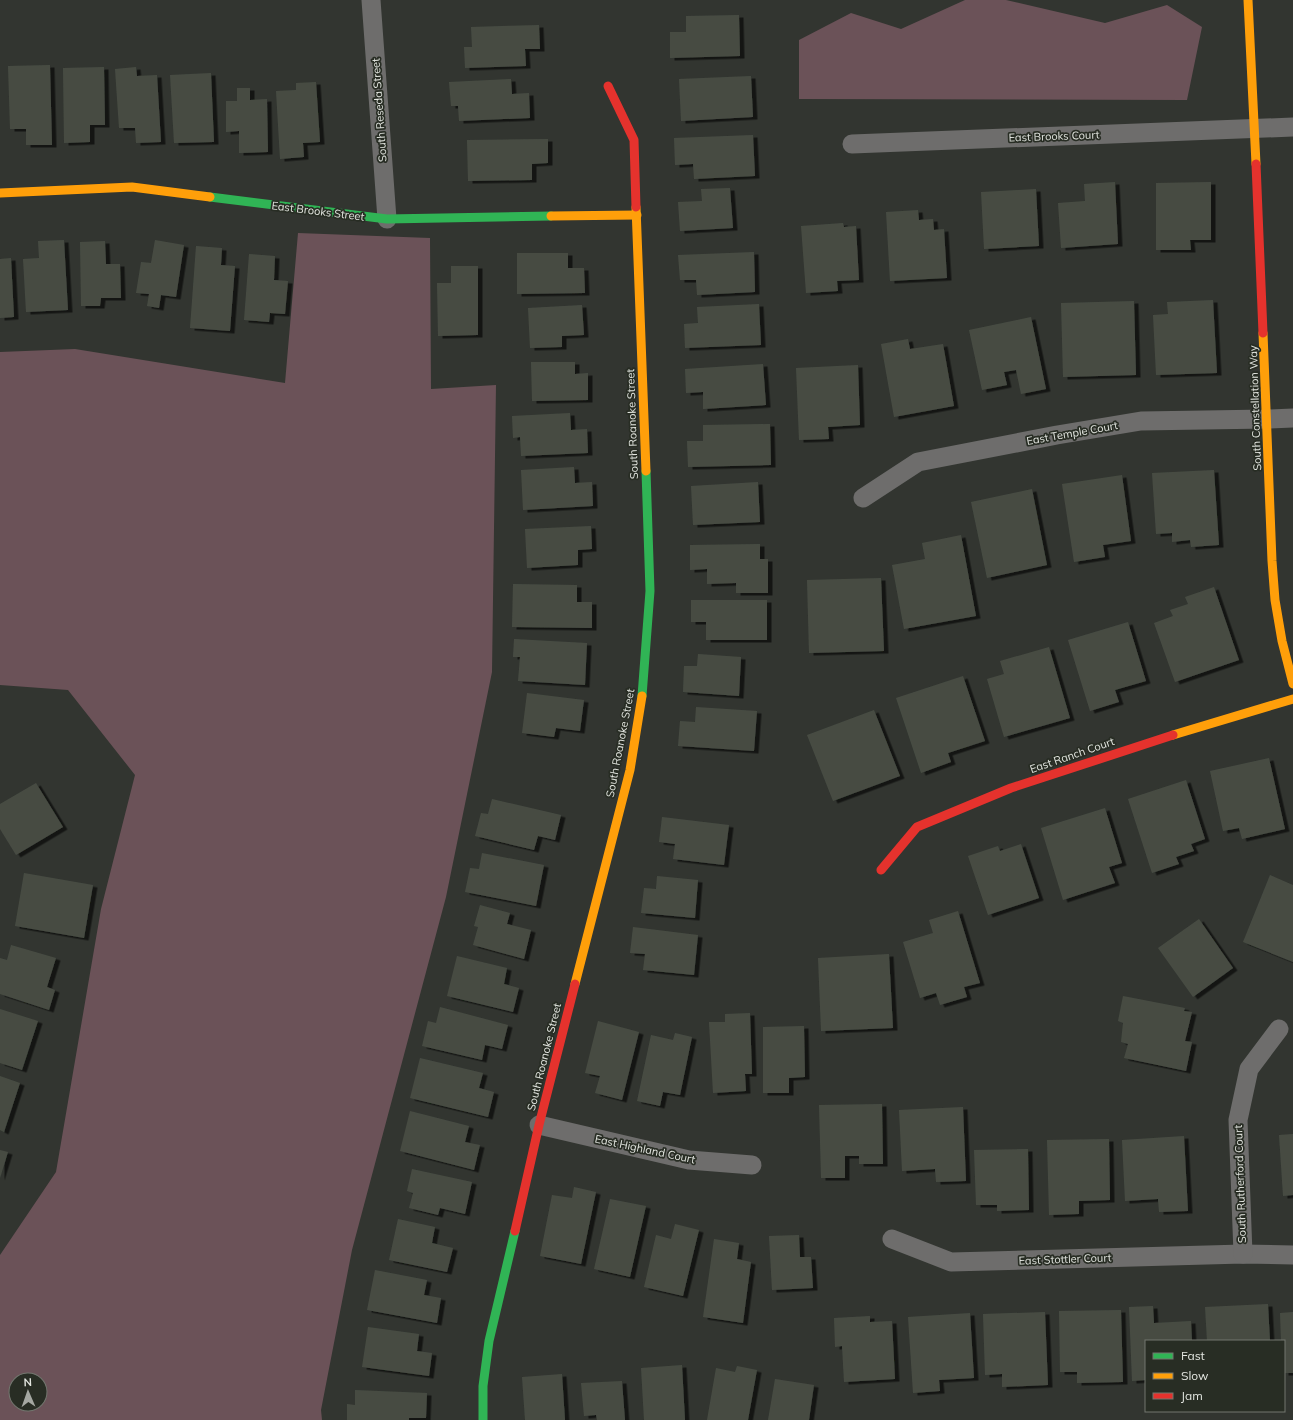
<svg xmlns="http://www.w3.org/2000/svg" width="1293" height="1420" font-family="Mulish,sans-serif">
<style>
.green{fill:#6b5258;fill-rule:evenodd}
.building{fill:#474c43;filter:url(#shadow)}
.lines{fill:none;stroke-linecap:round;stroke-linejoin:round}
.street{stroke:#6e6d6c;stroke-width:19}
.fast{stroke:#30b455;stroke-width:9}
.slow{stroke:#ff9f0a;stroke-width:9}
.jam{stroke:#e5322d;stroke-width:9}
.labels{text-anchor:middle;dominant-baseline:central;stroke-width:3.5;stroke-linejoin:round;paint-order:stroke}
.street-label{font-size:11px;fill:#e3e6e0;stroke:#282d24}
</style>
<defs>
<filter id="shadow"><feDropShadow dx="4.5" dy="2.5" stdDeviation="0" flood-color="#0009"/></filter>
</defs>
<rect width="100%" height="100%" fill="#323530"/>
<g class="green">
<path d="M965 0H1006L1105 23 1167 5 1202 27 1187 100 799 99V40L851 13 901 29Z"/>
<path d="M298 233 430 238 431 389 496 385 492 672 446 897 352 1250 321 1410 322 1420H0V1255L56 1172 101 909 135 775 68 690 0 685V352L75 349 285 383ZM16 1380H40V1404H16Z"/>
</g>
<g class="building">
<path d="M739 15 740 56 670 58V32H686V16Z"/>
<path d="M539 25 540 49H525L526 66 465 68 464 47H472L471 27Z"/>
<path d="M50 65 52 145H26V129H10L8 66Z"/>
<path d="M104 67 105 125H90V142L64 143 63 68Z"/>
<path d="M136 67 137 76 157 75 161 142 136 143 135 128H119L115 69Z"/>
<path d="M211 73 214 142 174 143 170 75Z"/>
<path d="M751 76 753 117 681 121 679 79Z"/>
<path d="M511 79 512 94 529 93 530 118 459 121 458 106H451L449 82Z"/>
<path d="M316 82 320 142 303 143 304 157 280 159 276 91 296 90V83Z"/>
<path d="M237 88H250V100L267 99 268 152 239 153V131L226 132V101H237Z"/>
<path d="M753 135 755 176 694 179 693 164 675 165 674 138Z"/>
<path d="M548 139V163L532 164V180L468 181 467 140Z"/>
<path d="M1115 182 1118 244 1061 248 1058 203 1085 201 1084 184Z"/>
<path d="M1211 182V240H1190L1191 250H1156V183Z"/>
<path d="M730 188 733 228 680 231 678 202 702 201 701 189Z"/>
<path d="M1036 189 1039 246 984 249 981 192Z"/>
<path d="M918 210 919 220 933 219 934 230 944 229 947 278 890 281 886 212Z"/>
<path d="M843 223 844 227 856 226 859 280 837 281 838 291 806 293 801 226Z"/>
<path d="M64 240 68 310 26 312 23 259 39 258 38 241Z"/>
<path d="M155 240 184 245 176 297 161 295 159 308 147 306 149 294 136 293 141 262 151 263Z"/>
<path d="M105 241 106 264H120L121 298H101L100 306H81L80 242Z"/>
<path d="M196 246 222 248 221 265 235 266 230 331 190 328Z"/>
<path d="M754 252 755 292 697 295 696 280H680L678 255Z"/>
<path d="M517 253H568V268H584L585 293 517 294Z"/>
<path d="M249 254 275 256 274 280 288 281 285 314 270 313 269 322 244 320Z"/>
<path d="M11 258 14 317 0 318V259Z"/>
<path d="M451 266H478V335L438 336 437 283H451Z"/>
<path d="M1213 300 1217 373 1156 375 1153 315 1168 314 1167 302Z"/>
<path d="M1134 301 1136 375 1063 377 1061 303Z"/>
<path d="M759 304 761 345 685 348 684 324 698 323 697 307Z"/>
<path d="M582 305 584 335 562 336V347L530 348 528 308Z"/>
<path d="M1031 317 1046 389 1021 394 1016 370 1004 372 1007 385 982 390 969 330Z"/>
<path d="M908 339 910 349 943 344 954 406 894 417 881 344Z"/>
<path d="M531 362H575V374L588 373V400L532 401Z"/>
<path d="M763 364 766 405 703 409V392L686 393 685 369Z"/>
<path d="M858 365 860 425 828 427 829 439 799 440 796 368Z"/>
<path d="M570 413 571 430 587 429 588 453 521 456 520 437 513 438 512 416Z"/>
<path d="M770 424 771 465 688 467 687 441H703V425Z"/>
<path d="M574 467 575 483 592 482 593 506 523 510 521 470Z"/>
<path d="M1214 470 1219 545 1191 547 1190 540 1172 542V533L1156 534 1152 473Z"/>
<path d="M1122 475 1131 541 1103 545 1105 557 1074 562 1062 484Z"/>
<path d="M758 482 760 522 693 525 691 486Z"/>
<path d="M1032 489 1047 565 987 578 971 502Z"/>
<path d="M591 526 592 549 578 550V565L527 568 525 529Z"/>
<path d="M961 535 976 616 904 629 892 565 925 559 922 543Z"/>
<path d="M760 544V559H768V593H736V583L707 584V569L690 570V545Z"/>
<path d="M881 578 884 651 809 653 807 580Z"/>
<path d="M513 584 577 585V602H592V628L512 627Z"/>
<path d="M1214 587 1239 660 1175 682 1154 623 1173 616 1170 610 1188 604 1185 597Z"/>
<path d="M691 600H767V640H706V622H691Z"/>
<path d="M1128 622 1146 681 1115 690 1119 702 1090 711 1068 640Z"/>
<path d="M514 639 587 643 585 685 518 681 520 657H513Z"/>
<path d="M1049 647 1070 718 1004 737 987 679 1004 674 1000 661Z"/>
<path d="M698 654 741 657 739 696 683 692 684 666H697Z"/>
<path d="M963 676 985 741 948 753 951 762 921 773 896 698Z"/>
<path d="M527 693 584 700 580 731 556 728 554 737 522 733Z"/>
<path d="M696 707 757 711 754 751 678 746 680 721 695 722Z"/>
<path d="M874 710 900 776 833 801 807 735Z"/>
<path d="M1269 758 1285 829 1242 839 1239 828 1223 831 1210 771Z"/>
<path d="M1186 780 1205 839 1191 844 1194 851 1176 857 1179 864 1152 873 1128 799Z"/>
<path d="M36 783 63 827 16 855 0 829V804Z"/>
<path d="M492 799 561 815 555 840 538 836 534 850 475 836 481 813 488 814Z"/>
<path d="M1105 808 1122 863 1109 867 1115 883 1063 900 1041 828Z"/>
<path d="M662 817 729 825 724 865 673 859 675 844 659 842Z"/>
<path d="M1021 844 1039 898 988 915 968 856 998 846 1000 851Z"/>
<path d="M482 853 544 865 536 906 465 892 470 868 479 869Z"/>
<path d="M24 873 93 885 84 938 15 926Z"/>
<path d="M1270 875 1293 885V962L1243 942Z"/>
<path d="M657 876 698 880 695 918 641 913 644 888 656 889Z"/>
<path d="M480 905 510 913 507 924 531 930 524 959 473 945 478 927 474 926Z"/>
<path d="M958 911 980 983 964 987 967 997 940 1005 936 993 920 998 903 942 933 933 929 920Z"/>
<path d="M1199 919 1233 968 1193 997 1158 948Z"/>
<path d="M633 927 698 935 694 975 643 970 645 954 630 953Z"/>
<path d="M11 945 56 958 47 987 55 990 49 1010 0 994V958L7 960Z"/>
<path d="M889 954 893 1028 821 1031 818 958Z"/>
<path d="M457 956 507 968 504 984 519 988 513 1012 447 996Z"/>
<path d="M1123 996 1185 1008 1184 1011 1192 1012 1185 1041 1192 1042 1186 1071 1124 1058 1128 1044 1121 1042 1123 1023 1118 1021Z"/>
<path d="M440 1007 508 1025 502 1049 485 1045 482 1060 422 1046 428 1021 436 1023Z"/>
<path d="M0 1009 38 1021 22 1070 0 1063Z"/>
<path d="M750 1013 752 1074H745L746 1091 713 1093 709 1022H725V1014Z"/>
<path d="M598 1021 639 1032 622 1100 595 1093 600 1076 585 1073Z"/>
<path d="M804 1026 805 1077 789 1078V1093H763V1027Z"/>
<path d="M675 1033 692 1037 680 1095 663 1092 660 1106 637 1101 651 1035 673 1040Z"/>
<path d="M420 1058 483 1073 479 1088 494 1092 488 1117 410 1098Z"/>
<path d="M0 1076 20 1083 4 1132 0 1130Z"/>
<path d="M882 1104 883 1164H859V1156H845V1178H821L819 1105Z"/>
<path d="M963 1107 966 1181 936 1182 935 1169 902 1171 899 1110Z"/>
<path d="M410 1111 469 1126 465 1142 480 1145 474 1170 400 1151Z"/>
<path d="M1293 1134V1195L1283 1196 1279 1135Z"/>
<path d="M1184 1136 1188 1211 1159 1212 1158 1199 1125 1201 1122 1140Z"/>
<path d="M1109 1139 1110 1200 1079 1201V1214L1049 1215 1047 1140Z"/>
<path d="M1028 1149 1029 1210 997 1211V1205H976L974 1150Z"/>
<path d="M0 1150 8 1152 0 1178Z"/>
<path d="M412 1169 472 1182 465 1214 440 1208 438 1215 409 1208 413 1193 407 1191Z"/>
<path d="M574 1187 596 1192 581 1264 540 1256 552 1195 572 1198Z"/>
<path d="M610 1199 646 1206 630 1277 594 1269Z"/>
<path d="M398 1219 435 1227 432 1243 453 1248 447 1272 389 1260Z"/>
<path d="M675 1224 699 1230 683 1296 644 1287 656 1235 671 1239Z"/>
<path d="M799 1235 800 1257H811L813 1288 772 1290 769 1236Z"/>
<path d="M714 1239 739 1243 737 1259 751 1262 743 1323 703 1317Z"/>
<path d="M375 1270 427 1280 424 1295 441 1298 437 1323 367 1310Z"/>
<path d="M1268 1304 1270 1341H1207L1205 1307Z"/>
<path d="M1153 1306 1154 1323 1191 1321 1192 1341H1146V1380L1132 1381 1129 1307Z"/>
<path d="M1121 1310 1123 1382 1077 1383V1372H1060L1059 1311Z"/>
<path d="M1045 1312 1048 1385 1002 1387V1374L985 1375 983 1314Z"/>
<path d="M1293 1312V1373H1284V1341H1281L1280 1313Z"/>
<path d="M970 1313 974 1378 939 1380 940 1391 913 1393 908 1317Z"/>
<path d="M870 1316V1322L892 1321 895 1379 844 1382 842 1346 835 1347 834 1318Z"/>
<path d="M368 1327 419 1334 417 1351 432 1353 429 1376 362 1367Z"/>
<path d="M682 1365 685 1420H644L641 1368Z"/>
<path d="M737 1366 757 1370 748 1420H707L716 1368 735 1372Z"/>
<path d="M562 1374 565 1420H525L522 1377Z"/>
<path d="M775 1379 814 1385 809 1420H768Z"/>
<path d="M622 1381 625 1420H597L596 1415 584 1416 581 1383Z"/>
<path d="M355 1390 427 1393 426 1418H409V1420H347V1404L355 1405Z"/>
</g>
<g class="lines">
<g class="street">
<path d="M371 0 387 219"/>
<path d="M852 144 1293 127"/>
<path d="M863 498 918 462 1057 435 1141 421 1267 419 1293 418"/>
<path d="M539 1125 689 1160 752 1165"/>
<path d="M892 1239 951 1262 1243 1254 1293 1255"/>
<path d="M1243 1254 1238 1120 1249 1069 1279 1029"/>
</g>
<g class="fast">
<path d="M210 197 387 219 551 216"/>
<path d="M642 696 650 591 646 471"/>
<path d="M483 1420V1386L489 1341 515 1231"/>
</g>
<g class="slow">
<path d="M1248 0 1256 164"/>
<path d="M0 193 132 187 210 197"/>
<path d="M636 207 646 471"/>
<path d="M551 216 637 215"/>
<path d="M1263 333 1272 561 1275 600 1282 641 1293 684"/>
<path d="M1173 735 1293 699"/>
<path d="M575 984 630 770 642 696"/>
</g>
<g class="jam">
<path d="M608 86 634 140 636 207"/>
<path d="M1256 164 1263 333"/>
<path d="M881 870 917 827 1011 788 1173 735"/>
<path d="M515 1231 539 1125 575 984"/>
</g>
</g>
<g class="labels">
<g class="street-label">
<text transform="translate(379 110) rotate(-94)">South Reseda Street</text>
<text transform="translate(1054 136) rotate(-2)">East Brooks Court</text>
<text transform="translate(318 211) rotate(7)">East Brooks Street</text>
<text transform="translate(1255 408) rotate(-92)">South Constellation Way</text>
<text transform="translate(632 424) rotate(-92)">South Roanoke Street</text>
<text transform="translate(1072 433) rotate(-10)">East Temple Court</text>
<text transform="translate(620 743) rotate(-79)">South Roanoke Street</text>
<text transform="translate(1072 755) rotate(-19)">East Ranch Court</text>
<text transform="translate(544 1057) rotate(-76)">South Roanoke Street</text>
<text transform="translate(645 1149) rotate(12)">East Highland Court</text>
<text transform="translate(1240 1184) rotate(-92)">South Rutherford Court</text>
<text transform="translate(1065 1259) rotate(-2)">East Stottler Court</text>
</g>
</g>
<rect x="1145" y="1340" width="140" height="72" fill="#282d24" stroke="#73776f"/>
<rect x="1153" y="1353" width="20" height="6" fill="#30b455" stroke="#73776f"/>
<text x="1181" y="1360" font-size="12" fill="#e3e6e0">Fast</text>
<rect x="1153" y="1373" width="20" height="6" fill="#ff9f0a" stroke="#73776f"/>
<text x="1181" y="1380" font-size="12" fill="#e3e6e0">Slow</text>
<rect x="1153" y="1393" width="20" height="6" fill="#e5322d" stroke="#73776f"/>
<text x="1181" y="1400" font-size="12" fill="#e3e6e0">Jam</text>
<g transform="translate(28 1392) rotate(358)"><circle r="19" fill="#282d24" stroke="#73776f"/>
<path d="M0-3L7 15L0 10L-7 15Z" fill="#a5a8a2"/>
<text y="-6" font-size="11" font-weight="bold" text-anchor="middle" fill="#e3e6e0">N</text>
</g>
</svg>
